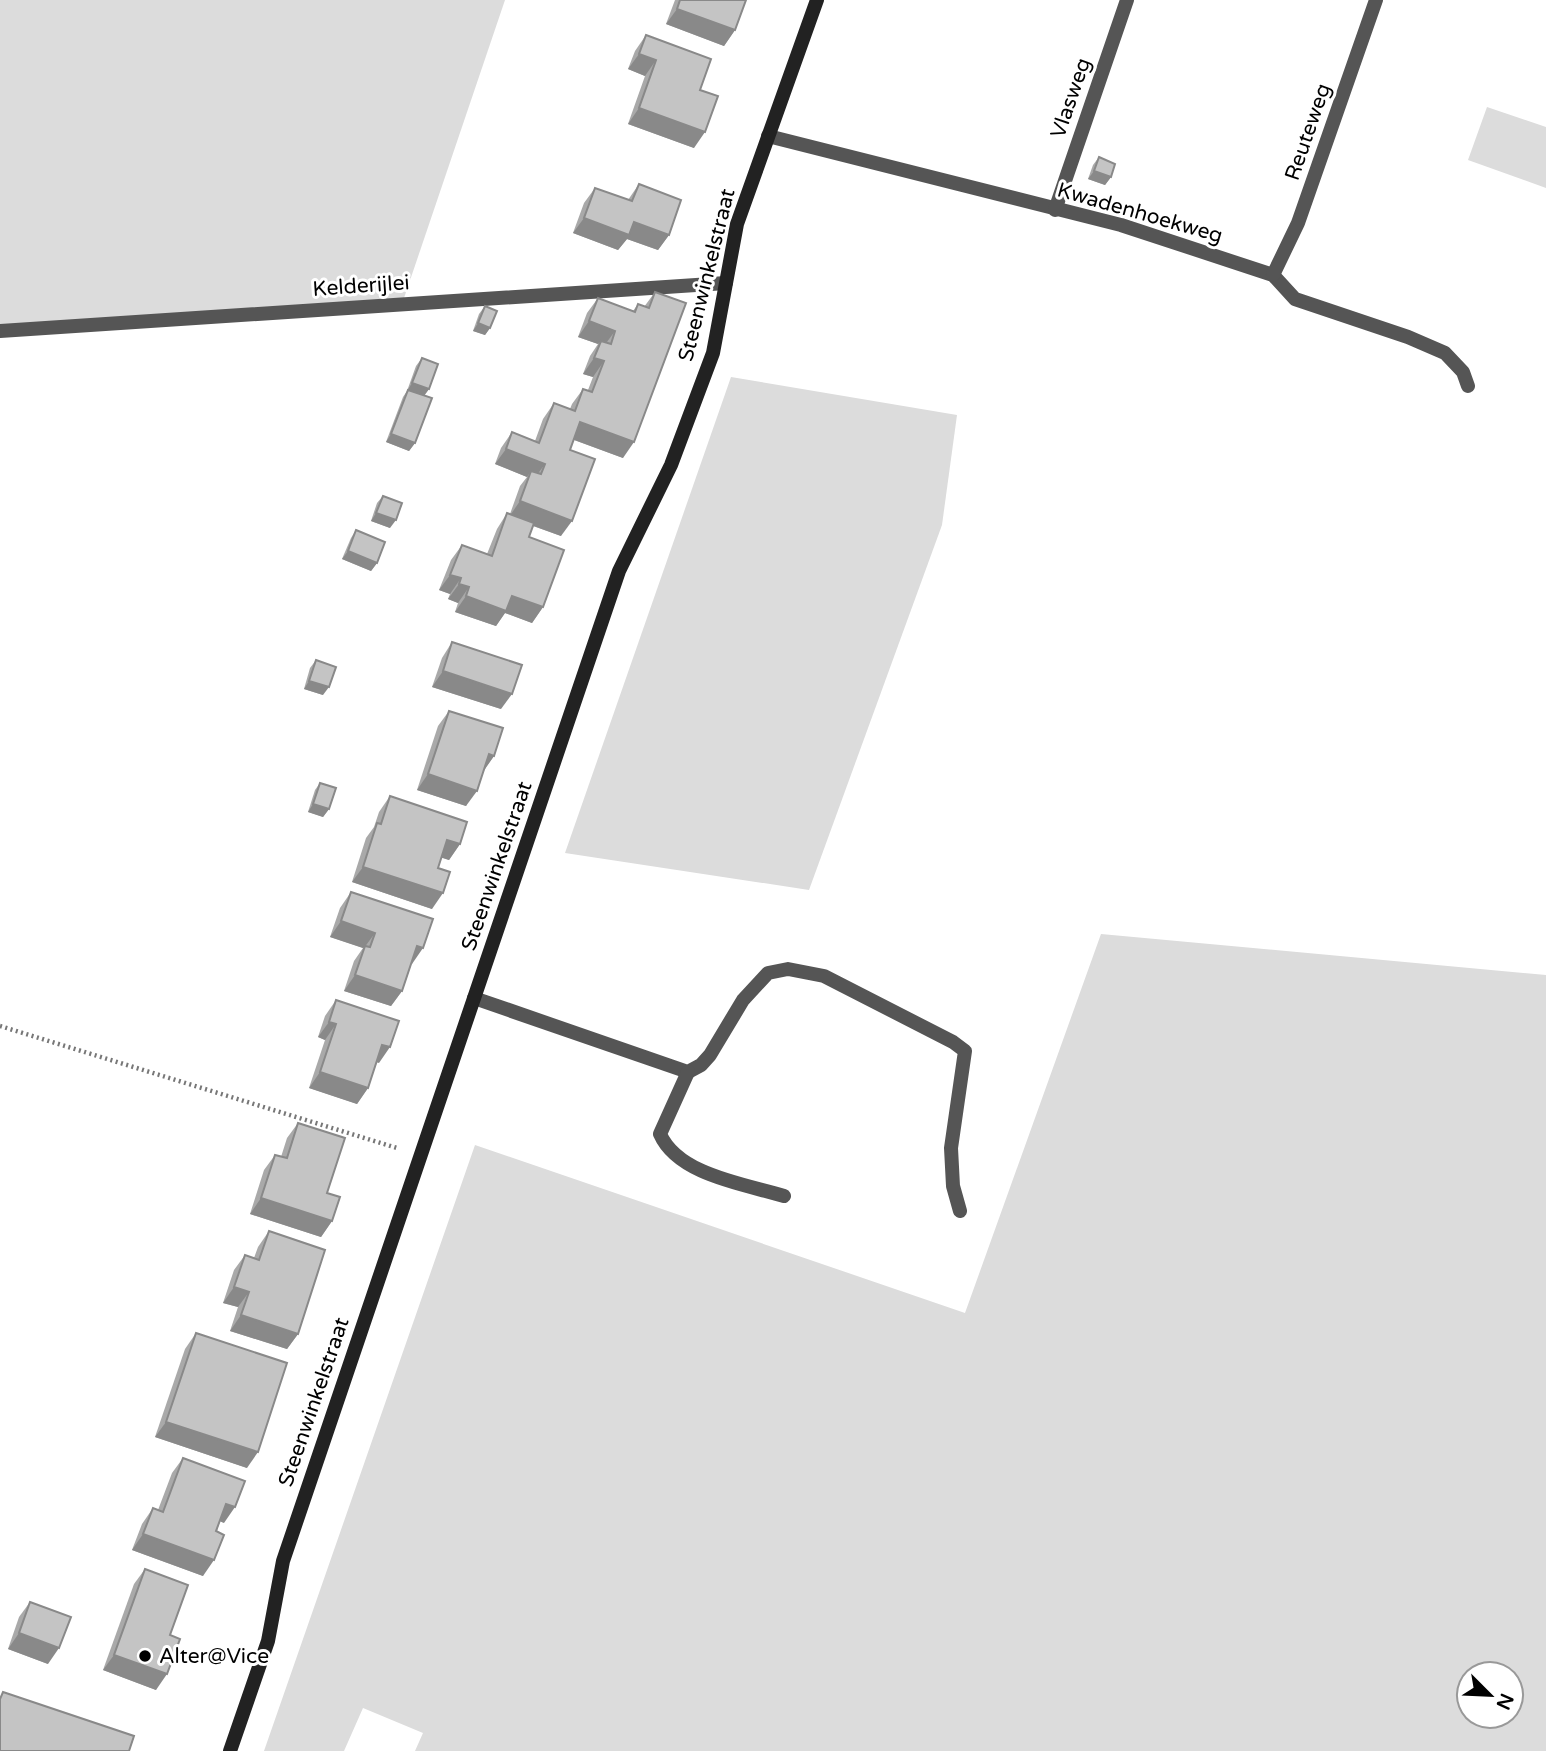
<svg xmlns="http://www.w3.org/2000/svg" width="1546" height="1751" font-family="'Varela Round',sans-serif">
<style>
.green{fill:#dcdcdc;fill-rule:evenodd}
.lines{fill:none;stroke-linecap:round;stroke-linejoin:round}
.path{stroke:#777;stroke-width:4.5;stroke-dasharray:2 3.5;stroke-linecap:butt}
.lane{stroke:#555;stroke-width:14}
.street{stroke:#555;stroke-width:14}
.secondary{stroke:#222;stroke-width:14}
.wall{fill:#a9a9a9}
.shaded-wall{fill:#898989}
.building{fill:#c4c4c4;stroke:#898989;stroke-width:2}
.poi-dot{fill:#000;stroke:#fff;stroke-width:2.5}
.labels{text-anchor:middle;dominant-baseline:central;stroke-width:6;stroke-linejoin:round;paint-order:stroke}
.street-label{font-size:21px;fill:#000;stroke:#fff}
.poi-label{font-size:21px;fill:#000;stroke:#fff;text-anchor:start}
</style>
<rect width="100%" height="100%" fill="#fff"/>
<g class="green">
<path d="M0 0H505L402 304 0 331Z"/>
<path d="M1487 107 1546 127V188L1468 160Z"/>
<path d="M731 377 957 415 942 525 809 890 565 853Z"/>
<path d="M1101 934 1546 975V1751H415L423 1733 363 1708 344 1751H264L475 1145 965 1313ZM1469 1674H1511V1716H1469Z"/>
</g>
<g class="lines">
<path class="path" d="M0 1026 397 1148"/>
<g class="lane">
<path d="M474 998 688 1072 701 1065 710 1055 743 1000 768 973 788 969 824 976 953 1042 965 1051 951 1148 953 1186 960 1211"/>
<path d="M688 1072 660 1134C678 1175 744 1184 784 1196"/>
</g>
<g class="street">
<path d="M768 136 1121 225 1273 275 1295 299 1408 337 1445 353 1463 372 1468 386"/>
<path d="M1055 210 1127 0"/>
<path d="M1273 275 1298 223 1376 0"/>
<path d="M0 331 726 283"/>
</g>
<path class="secondary" d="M230 1751 268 1641 283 1561 619 571 671 465 713 353 737 224 817 0"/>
</g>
<g class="wall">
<path d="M675 0H746L735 30 724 46 666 24Z"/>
<path d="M646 35 700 90 694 148 628 124 645 76 628 69 635 51Z"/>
<path d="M1099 157 1111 177 1105 185 1088 179 1093 165Z"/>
<path d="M639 184 669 235 658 250 627 239 618 250 573 233 584 203 595 188 628 200Z"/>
<path d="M655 292 623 458 574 440 570 450 561 536 533 526 529 537 543 607 532 623 505 613 496 626 455 612 458 603 448 599 450 594 439 590 451 560 462 545 487 554 497 529 507 513 510 514 520 486 527 477 495 464 501 448 512 432 535 441 543 419 554 403 570 409 572 404 583 389 588 390 593 377 583 374 590 356 598 344 578 337 587 313 598 298 633 311 638 304 644 307Z"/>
<path d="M485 306 490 328 485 335 473 331 479 314Z"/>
<path d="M422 358 429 389 424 396 415 443 409 451 386 442 403 397 407 391 416 366Z"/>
<path d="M383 496 390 528 371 521 377 503Z"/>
<path d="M356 530 377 563 371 571 342 559 351 538Z"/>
<path d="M452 642 501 709 432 687 442 658Z"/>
<path d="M316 660 323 695 304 689 310 668Z"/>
<path d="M449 711 494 756 483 771 466 806 417 790 438 726Z"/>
<path d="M320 783 329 809 323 817 308 812 315 790Z"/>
<path d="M390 796 460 844 449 860 441 857 438 868 432 909 352 882 366 838 374 827 379 812Z"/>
<path d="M351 892 412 964H411L402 991 391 1006 344 991 354 961 363 948 330 937 340 908Z"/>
<path d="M336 1000 379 1063 377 1062 368 1088 357 1104 309 1088 325 1040 318 1037 325 1016Z"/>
<path d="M298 1123 327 1193 332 1221 321 1237 250 1214 264 1170 275 1155 281 1157 287 1138Z"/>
<path d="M269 1231 298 1334 287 1349 230 1331 238 1307 223 1303 234 1270 245 1255 254 1258 258 1247Z"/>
<path d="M196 1333 247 1468 155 1437 185 1349Z"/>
<path d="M183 1458 224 1523 220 1521 203 1576 132 1550 142 1524 153 1508 158 1510 172 1473Z"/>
<path d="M145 1569 170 1635 156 1690 103 1670 134 1584Z"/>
<path d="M30 1602 48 1664 8 1649 19 1617Z"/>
</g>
<g class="shaded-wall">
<path d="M677 9 735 30 724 46 666 24Z"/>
<path d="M639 54 656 60 645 76 628 69Z"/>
<path d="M639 108 705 132 694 148 628 124Z"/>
<path d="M1094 171 1111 177 1105 185 1088 179Z"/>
<path d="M584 218 634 222 669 235 658 250 627 239 618 250 573 233Z"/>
<path d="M589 321 615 331 604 346 601 341 598 344 578 337Z"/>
<path d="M478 323 490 328 485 335 473 331Z"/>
<path d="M594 358 604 361 593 377 583 374Z"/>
<path d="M412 383 429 389 423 397 407 391Z"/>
<path d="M580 422 634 442 623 458 569 438Z"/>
<path d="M391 434 415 443 409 451 386 442Z"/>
<path d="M506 449 545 464 534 479 531 471 527 477 495 464Z"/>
<path d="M520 501 572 521 561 536 509 517Z"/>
<path d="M376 513 396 520 390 528 371 521Z"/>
<path d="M348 551 377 563 371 571 342 559Z"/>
<path d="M450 575 461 578 450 594 439 590Z"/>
<path d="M459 584 469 587 458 603 448 599Z"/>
<path d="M466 596H512L543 607 532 623 505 613 496 626 455 612Z"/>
<path d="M443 671 512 694 501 709 432 687Z"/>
<path d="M309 681 329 687 323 695 304 689Z"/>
<path d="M489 754 494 756 483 772Z"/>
<path d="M428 774 477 791 466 806 417 790Z"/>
<path d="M313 804 329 809 323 817 308 812Z"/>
<path d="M447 840 460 844 449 860 436 856Z"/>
<path d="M363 867 443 893 432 909 352 882Z"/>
<path d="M341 921 375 933 364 948 365 946 363 948 330 937Z"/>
<path d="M417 946 423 948 412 964 406 962Z"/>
<path d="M355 975 402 991 391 1006 344 991Z"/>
<path d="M329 1022 336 1024 325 1040 318 1037Z"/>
<path d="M382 1045 390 1047 379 1063 371 1060Z"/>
<path d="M320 1072 368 1088 357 1104 309 1088Z"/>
<path d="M261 1198 332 1221 321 1237 250 1214Z"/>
<path d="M234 1287 249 1292 238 1307 223 1303Z"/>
<path d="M241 1315 298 1334 287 1349 230 1331Z"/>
<path d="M166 1422 258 1452 247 1468 155 1437Z"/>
<path d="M226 1504 235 1507 224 1523 215 1519Z"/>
<path d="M143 1534 214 1560 203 1576 132 1550Z"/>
<path d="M19 1633 59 1648 48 1664 8 1649Z"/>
<path d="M114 1655 167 1674 156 1690 103 1670Z"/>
</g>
<g class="building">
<path d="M680 0H746L735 30 677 9Z"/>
<path d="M646 35 711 59 700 90 718 96 705 132 639 108 656 60 639 54Z"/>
<path d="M1099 157 1115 164 1111 177 1094 171Z"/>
<path d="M639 184 681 200 669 235 634 222 629 235 584 218 595 188 632 201Z"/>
<path d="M655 292 686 303 634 442 580 422 570 450 595 459 572 521 520 501 531 471 541 474 545 464 506 449 512 432 539 443 554 403 575 411 583 389 592 392 604 361 594 358 601 341 611 344 615 331 589 321 598 298 635 312 638 304 649 308Z"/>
<path d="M485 306 497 311 490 328 478 323Z"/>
<path d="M422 358 438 364 429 389 412 383Z"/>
<path d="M408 390 432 398 415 443 391 434Z"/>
<path d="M383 496 402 503 396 520 376 513Z"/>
<path d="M507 513 534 523 529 537 564 550 543 607 512 596 506 611 466 596 469 587 459 584 461 578 450 575 462 545 492 556Z"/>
<path d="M356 530 385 542 377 563 348 551Z"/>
<path d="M452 642 522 665 512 694 443 671Z"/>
<path d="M316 660 336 667 329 687 309 681Z"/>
<path d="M449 711 503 728 494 756 489 754 477 791 428 774Z"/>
<path d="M320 783 336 788 329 809 313 804Z"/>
<path d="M390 796 467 822 460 844 447 840 438 868 450 872 443 893 363 867 377 823 381 824Z"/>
<path d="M351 892 433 919 423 948 417 946 402 991 355 975 365 946 370 947 375 933 341 921Z"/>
<path d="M336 1000 399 1021 390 1047 382 1045 368 1088 320 1072 336 1024 329 1022Z"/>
<path d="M298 1123 345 1138 327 1193 340 1197 332 1221 261 1198 275 1155 287 1158Z"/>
<path d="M269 1231 325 1250 298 1334 241 1315 249 1292 234 1287 245 1255 259 1260Z"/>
<path d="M196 1333 287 1363 258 1452 166 1422Z"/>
<path d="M183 1458 245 1481 235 1507 226 1504 216 1531 224 1535 214 1560 143 1534 153 1508 163 1512Z"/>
<path d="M145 1569 188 1585 170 1635 180 1639 167 1674 114 1655Z"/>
<path d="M30 1602 71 1617 59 1648 19 1633Z"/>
<path d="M3 1692 134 1736 129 1751H0V1699Z"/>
</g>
<circle class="poi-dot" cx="145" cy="1656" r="7"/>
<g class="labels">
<g class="street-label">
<text transform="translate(1071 98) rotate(-71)">Vlasweg</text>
<text transform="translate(1308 132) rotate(-71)">Reuteweg</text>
<text transform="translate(1140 213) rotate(16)">Kwadenhoekweg</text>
<text transform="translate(707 275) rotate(-76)">Steenwinkelstraat</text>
<text transform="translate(361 286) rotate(-4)">Kelderijlei</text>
<text transform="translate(497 866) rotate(-71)">Steenwinkelstraat</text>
<text transform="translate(314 1402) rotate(-71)">Steenwinkelstraat</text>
</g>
<g class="poi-label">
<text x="159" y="1656">Alter@Vice</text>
</g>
</g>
<g transform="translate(1490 1695) rotate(114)"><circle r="33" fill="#ffffff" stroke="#999999" stroke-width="2"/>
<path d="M0-5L12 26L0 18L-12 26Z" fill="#000000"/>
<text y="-10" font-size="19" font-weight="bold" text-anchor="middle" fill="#000000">N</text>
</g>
</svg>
